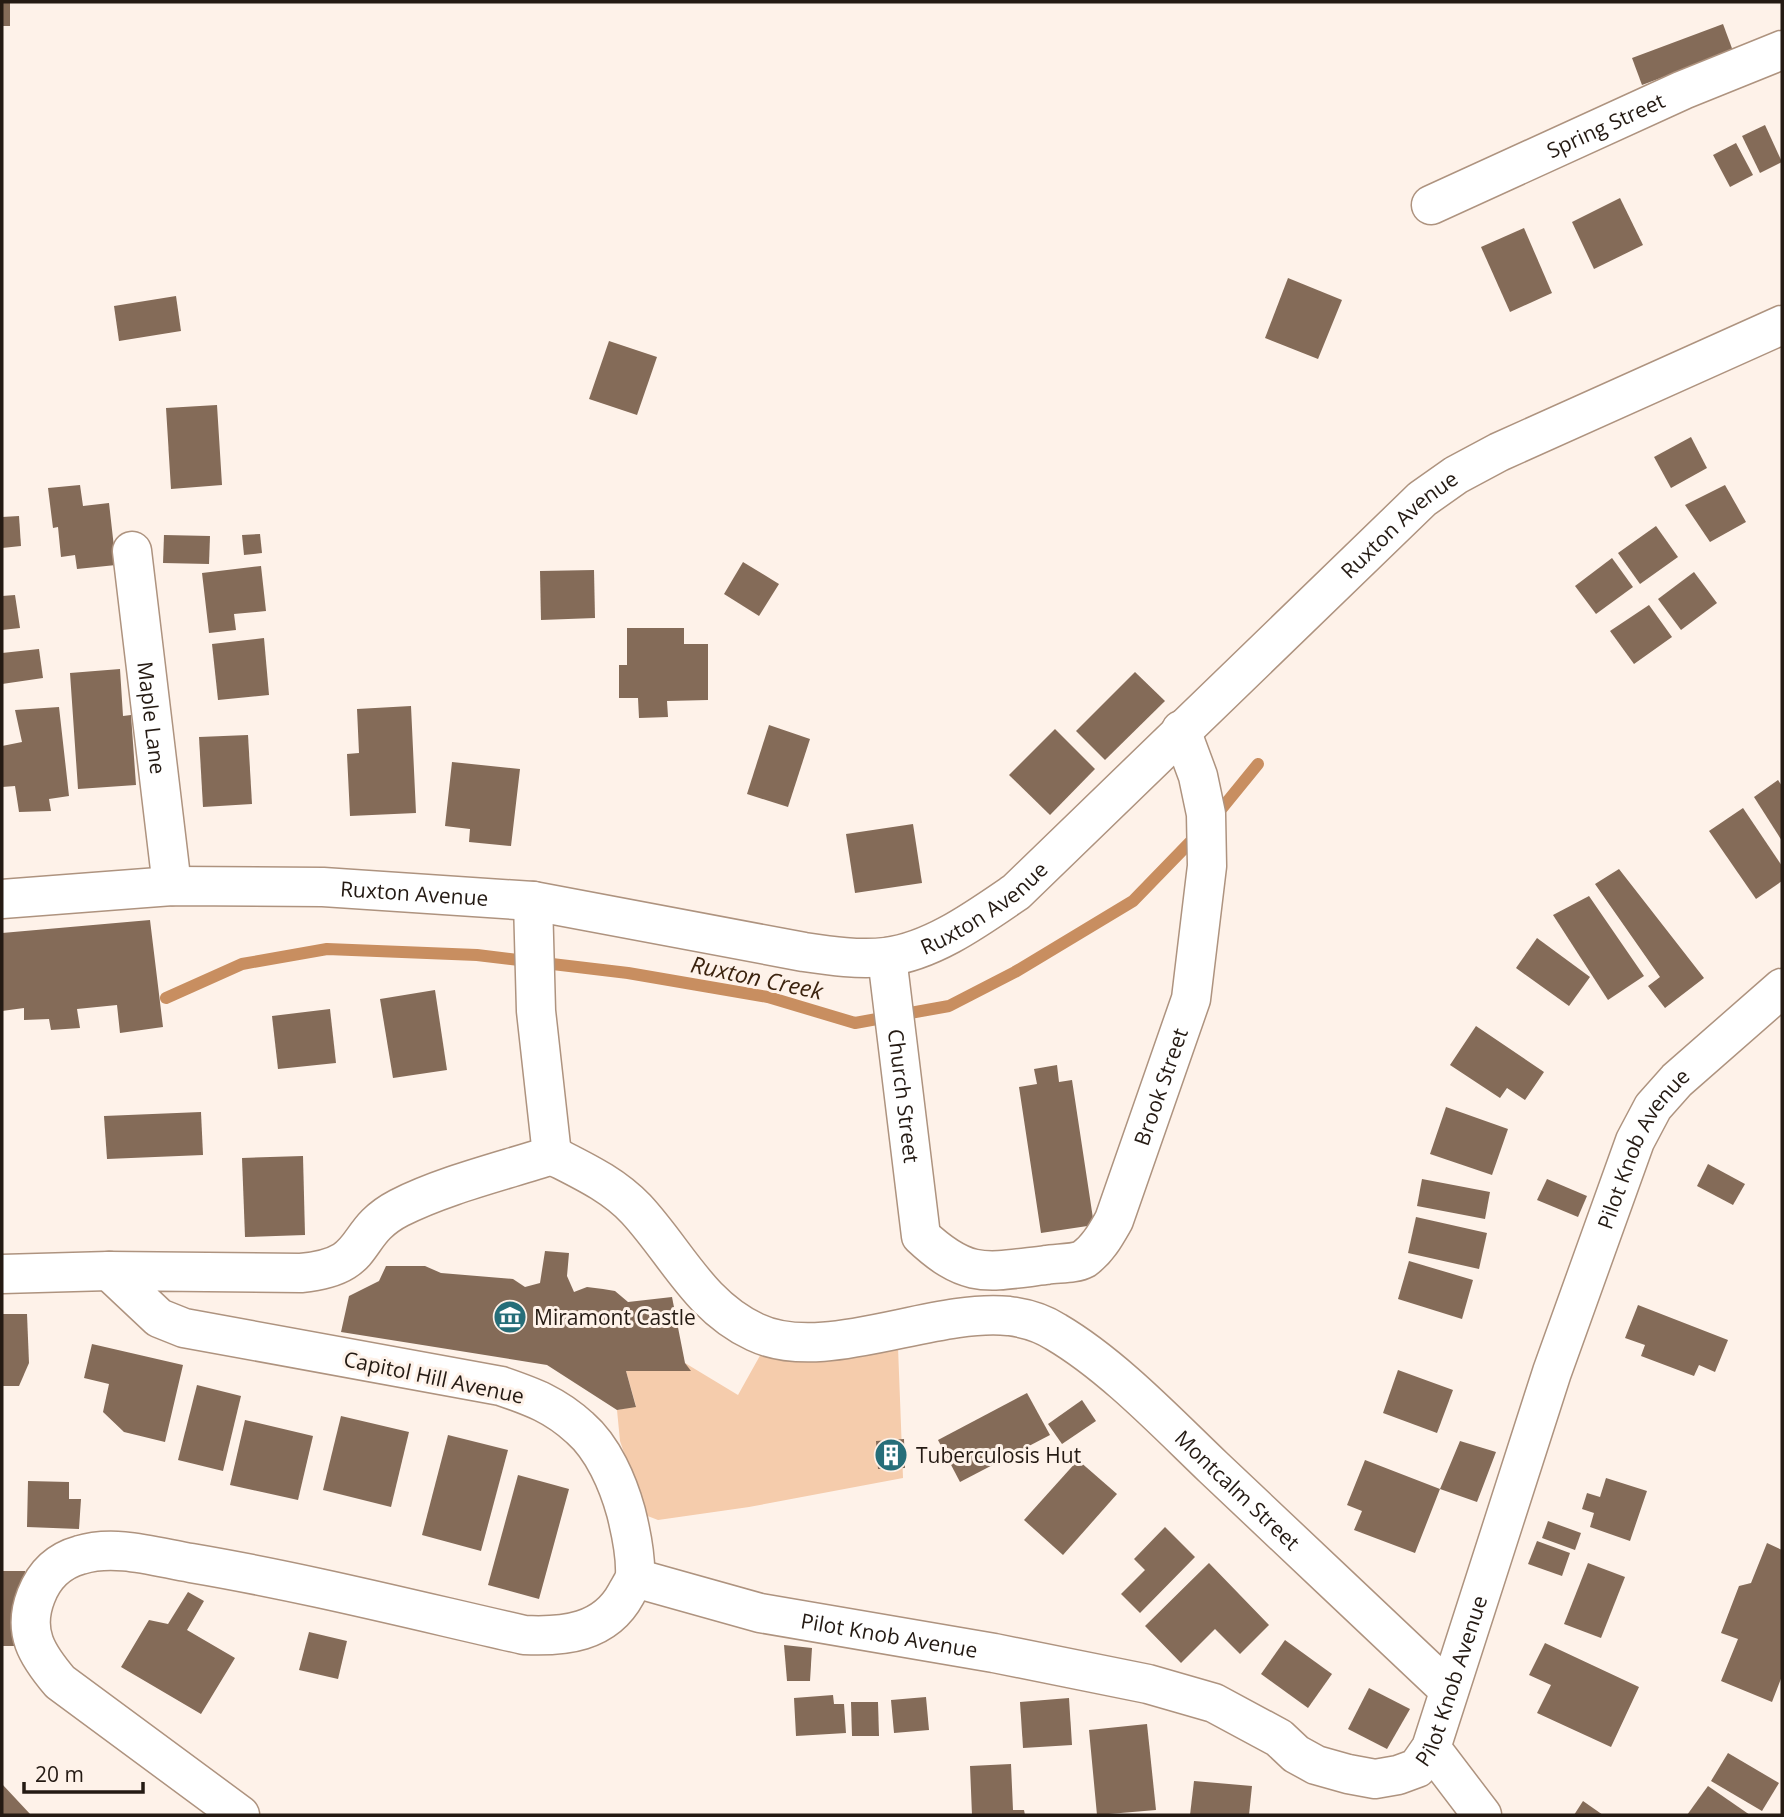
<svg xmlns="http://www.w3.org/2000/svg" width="1784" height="1817" font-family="'Open Sans',sans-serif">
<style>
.green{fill:#f5ccac}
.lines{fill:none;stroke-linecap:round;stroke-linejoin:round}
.stream{stroke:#c88e60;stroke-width:12}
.building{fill:#846b58}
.minor-casing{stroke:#ae937f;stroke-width:41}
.minor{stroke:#fff;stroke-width:38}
.labels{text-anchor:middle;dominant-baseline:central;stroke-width:6;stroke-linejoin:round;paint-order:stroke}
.street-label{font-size:21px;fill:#241a13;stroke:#fef2e9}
.poi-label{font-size:21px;fill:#241a13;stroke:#fef2e9;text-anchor:start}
.water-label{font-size:23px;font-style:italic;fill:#3b230e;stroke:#fef2e9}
</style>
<rect width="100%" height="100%" fill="#fef2e9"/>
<path class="green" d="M898 1347 903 1478 749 1507 658 1520 645 1515 620 1441 617 1410 636 1406 626 1371H690L685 1363 738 1395 762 1352Z"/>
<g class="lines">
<g class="stream">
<path d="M1214 818 1258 764"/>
<path d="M166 998 242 964 327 949 477 955 628 973 768 997 855 1023 949 1006 1015 972 1133 901 1199 833"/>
</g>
</g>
<g class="building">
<rect x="2" y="2" width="8" height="24"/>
<path d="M1723 24 1733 51 1642 85 1632 58Z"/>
<path d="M1765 125 1782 162 1760 173 1742 136Z"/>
<path d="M1736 143 1753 175 1730 187 1713 155Z"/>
<path d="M1620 198 1643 245 1594 269 1572 222Z"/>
<path d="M1524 228 1552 293 1510 312 1481 247Z"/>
<path d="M1288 278 1342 300 1318 359 1265 338Z"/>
<path d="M176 296 181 331 119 341 114 306Z"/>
<path d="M609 341 657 357 637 415 589 399Z"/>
<path d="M217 405 222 485 171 489 166 408Z"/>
<path d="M1691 437 1707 468 1671 488 1654 457Z"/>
<path d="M80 485 83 506 109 503 116 565 77 569 75 555 61 557 58 527 53 528 48 488Z"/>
<path d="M1725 485 1746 522 1710 542 1685 505Z"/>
<path d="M19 516 21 546 2 548V517Z"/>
<path d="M1656 526 1678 557 1640 584 1618 553Z"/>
<path d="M260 534 262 553 244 555 242 535Z"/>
<path d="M164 535 210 536 209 564 163 563Z"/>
<path d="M1612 558 1633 587 1596 614 1575 586Z"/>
<path d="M743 562 779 584 759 616 724 594Z"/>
<path d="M261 566 266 611 234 614 236 630 209 633 202 573Z"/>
<path d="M594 570 595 618 541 620 540 571Z"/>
<path d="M1694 572 1717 603 1681 630 1658 599Z"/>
<path d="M15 595 20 628 2 630V596Z"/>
<path d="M1649 605 1672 637 1634 664 1610 631Z"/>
<path d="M627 628H684V644H708V700L667 701 668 717 639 718 638 698H619V665H627Z"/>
<path d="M264 638 269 695 218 700 212 644Z"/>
<path d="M39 649 43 678 2 684V653Z"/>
<path d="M120 669 123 716 131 715 136 785 78 789 70 673Z"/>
<path d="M1135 672 1165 701 1105 760 1076 731Z"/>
<path d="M411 706 416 813 350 816 347 754 359 753 357 709Z"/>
<path d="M59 707 69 796 49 799 51 811 19 812 15 786 2 787V746L22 742 15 710Z"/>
<path d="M769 725 810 739 788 807 747 794Z"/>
<path d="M1055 729 1095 769 1050 815 1009 775Z"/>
<path d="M248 735 252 804 203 807 199 737Z"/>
<path d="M452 762 520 769 511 846 469 842 470 829 445 826Z"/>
<path d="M1778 780 1782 786V841L1754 797Z"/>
<path d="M1743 808 1782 866V881L1756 899 1709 831Z"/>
<path d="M913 824 922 883 855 893 846 834Z"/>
<path d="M1619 869 1704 978 1665 1008 1648 986 1660 977 1595 884Z"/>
<path d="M1589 896 1644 976 1608 1000 1553 915Z"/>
<path d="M150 920 163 1027 120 1033 117 1005 77 1009 80 1028 51 1030 49 1019 24 1020V1008L2 1011V933Z"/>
<path d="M1537 938 1590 977 1569 1006 1516 968Z"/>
<path d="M435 990 447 1070 393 1078 380 999Z"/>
<path d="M330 1009 336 1063 278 1069 272 1016Z"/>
<path d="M1476 1026 1544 1072 1525 1100 1507 1088 1500 1098 1450 1065Z"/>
<path d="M1057 1065 1059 1082 1072 1080 1094 1225 1041 1233 1019 1087 1037 1084 1034 1069Z"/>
<path d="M1446 1107 1508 1129 1492 1175 1430 1154Z"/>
<path d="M201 1112 203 1155 107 1159 104 1116Z"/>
<path d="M303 1156 305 1235 245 1237 242 1158Z"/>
<path d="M1708 1164 1745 1184 1733 1205 1697 1186Z"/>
<path d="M1422 1179 1490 1192 1485 1219 1417 1206Z"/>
<path d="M1547 1179 1587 1196 1578 1217 1537 1200Z"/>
<path d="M1416 1217 1487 1233 1479 1269 1408 1253Z"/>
<path d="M545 1251 569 1253 567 1276 574 1292 587 1287 603 1289 615 1291 628 1302 672 1297 685 1363 691 1371H626L636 1407 617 1410 547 1365 341 1332 349 1296 379 1281 386 1266H425L441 1273 513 1279 525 1287 540 1283Z"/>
<path d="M1409 1261 1473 1280 1462 1319 1398 1299Z"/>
<path d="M1638 1305 1728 1340 1715 1372 1699 1365 1694 1376 1641 1356 1645 1345 1625 1338Z"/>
<path d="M2 1314H27L29 1363 19 1386H2Z"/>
<path d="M92 1344 183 1365 165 1442 124 1432 103 1412 109 1384 84 1378Z"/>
<path d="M1398 1370 1453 1390 1437 1433 1383 1413Z"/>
<path d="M197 1385 241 1396 223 1471 178 1460Z"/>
<path d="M1027 1393 1050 1435 960 1482 938 1440Z"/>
<path d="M1082 1400 1096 1421 1062 1444 1048 1424Z"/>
<path d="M341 1416 409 1432 391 1507 323 1490Z"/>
<path d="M245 1420 313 1436 298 1500 230 1485Z"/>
<path d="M448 1435 508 1450 481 1551 422 1535Z"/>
<path d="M904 1439 905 1468 878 1469 876 1441Z"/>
<path d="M1460 1441 1496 1452 1477 1502 1440 1489 1415 1553 1354 1530 1362 1511 1347 1505 1365 1460 1440 1489Z"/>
<path d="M1078 1460 1117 1494 1063 1555 1024 1520Z"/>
<path d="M518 1475 569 1489 539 1599 488 1585Z"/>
<path d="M1606 1478 1647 1491 1630 1541 1590 1527 1594 1513 1582 1509 1587 1493 1600 1497Z"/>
<path d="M28 1481 69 1482V1499H81L79 1529 27 1527Z"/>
<path d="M1548 1521 1581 1533 1575 1550 1542 1538Z"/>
<path d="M1165 1527 1195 1557 1140 1613 1121 1594 1145 1570 1134 1559Z"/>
<path d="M1537 1541 1570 1553 1562 1576 1528 1564Z"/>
<path d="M1767 1543 1782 1550V1676L1772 1702 1721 1681 1738 1639 1721 1633 1739 1586 1751 1583Z"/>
<path d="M1209 1563 1269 1625 1240 1654 1215 1629 1181 1663 1145 1626Z"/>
<path d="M1588 1563 1625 1577 1601 1638 1564 1624Z"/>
<path d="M2 1571H25L24 1646H2Z"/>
<path d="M188 1592 204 1601 187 1630 235 1658 201 1714 121 1667 149 1620 168 1624Z"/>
<path d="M309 1632 347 1641 338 1679 299 1670Z"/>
<path d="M1285 1640 1332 1674 1308 1708 1261 1674Z"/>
<path d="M1545 1643 1639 1687 1611 1747 1537 1713 1551 1685 1529 1675Z"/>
<path d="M784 1645 812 1648 810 1681H787Z"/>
<path d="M1369 1688 1410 1709 1387 1749 1348 1729Z"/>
<path d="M833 1695 834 1704H844L846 1733 796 1736 794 1698Z"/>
<path d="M926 1697 929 1730 894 1733 891 1700Z"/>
<path d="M1069 1698 1072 1745 1023 1748 1020 1702Z"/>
<path d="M851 1702H878L879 1736H852Z"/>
<path d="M1147 1724 1156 1810 1097 1815 1089 1730Z"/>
<path d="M1728 1753 1779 1783 1762 1811 1711 1781Z"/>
<path d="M1011 1764 1013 1810H1024L1025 1815H972L970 1766Z"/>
<path d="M1194 1781 1252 1786 1249 1815H1190Z"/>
<path d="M2 1784 31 1815H2Z"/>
<path d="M1708 1786 1750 1815H1687Z"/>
<path d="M1583 1801 1603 1815H1574Z"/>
</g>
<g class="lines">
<defs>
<g id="minor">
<path id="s1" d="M1431 205 1683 90 1782 50"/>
<path id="s2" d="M132 551 172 886"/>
<path id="s3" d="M2 899 172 886 323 887 533 901 804 952C831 956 859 960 886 957 933 951 978 918 1016 892L1422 499 1456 475 1499 452 1782 325"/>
<path id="s4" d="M887 957 921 1236C968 1280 987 1272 1046 1265 1057 1263 1075 1264 1084 1259 1098 1249 1106 1234 1114 1220L1191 999 1207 866 1206 814 1198 776 1181 730"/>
<path id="s5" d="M552 1155C583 1171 612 1184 636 1209 676 1252 699 1306 755 1332 824 1365 931 1308 1009 1316 1025 1318 1042 1323 1056 1332 1112 1365 1166 1422 1213 1467 1292 1541 1370 1616 1449 1690"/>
<path d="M2 1274 109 1271"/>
<path id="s6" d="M635 1578 760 1613 994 1653 1148 1684 1214 1703 1279 1738 1296 1754 1316 1765 1348 1774 1375 1779 1398 1775 1417 1768 1431 1748 1552 1372 1635 1141 1653 1107 1677 1080 1782 988"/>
<path d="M1431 1748 1482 1815"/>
<path d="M240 1815 60 1682C37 1655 22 1632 36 1596 44 1575 58 1561 80 1555 115 1544 156 1557 191 1563 303 1582 414 1610 524 1635 564 1637 605 1633 626 1594 629 1588 634 1582 635 1575 636 1554 631 1532 626 1512 618 1483 603 1448 580 1428 555 1405 533 1397 501 1386L184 1328 159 1318 109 1271 301 1273C373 1266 349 1234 399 1208 444 1185 503 1171 552 1155L536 1011 533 901"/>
</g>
</defs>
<use href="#minor" class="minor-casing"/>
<use href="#minor" class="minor"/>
</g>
<defs>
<symbol id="museum-disc" viewBox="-11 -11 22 22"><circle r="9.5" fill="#266e79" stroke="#fef2e9"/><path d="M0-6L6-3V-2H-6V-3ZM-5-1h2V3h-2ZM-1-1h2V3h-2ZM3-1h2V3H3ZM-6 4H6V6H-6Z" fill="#fff"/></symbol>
<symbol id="building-disc" viewBox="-11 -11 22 22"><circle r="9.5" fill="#266e79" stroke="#fef2e9"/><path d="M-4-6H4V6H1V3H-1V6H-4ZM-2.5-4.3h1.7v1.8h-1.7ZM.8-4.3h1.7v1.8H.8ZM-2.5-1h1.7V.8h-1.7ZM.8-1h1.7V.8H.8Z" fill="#fff"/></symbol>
</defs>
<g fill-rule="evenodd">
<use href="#museum-disc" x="491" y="1298" width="38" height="38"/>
<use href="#building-disc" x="872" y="1436" width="38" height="38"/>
</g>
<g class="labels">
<g class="street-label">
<text stroke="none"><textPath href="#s1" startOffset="192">Spring Street</textPath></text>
<text stroke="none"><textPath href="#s3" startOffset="1568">Ruxton Avenue</textPath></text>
<text stroke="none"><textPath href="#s2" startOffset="168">Maple Lane</textPath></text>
<text stroke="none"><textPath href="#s3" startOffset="413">Ruxton Avenue</textPath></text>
<text stroke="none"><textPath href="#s3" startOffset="1001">Ruxton Avenue</textPath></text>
<text stroke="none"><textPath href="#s4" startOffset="646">Brook Street</textPath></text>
<text stroke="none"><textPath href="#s4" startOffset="140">Church Street</textPath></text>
<text stroke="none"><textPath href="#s6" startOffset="1479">Pilot Knob Avenue</textPath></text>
<text transform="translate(434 1377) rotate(12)">Capitol Hill Avenue</text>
<text stroke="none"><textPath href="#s5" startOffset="822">Montcalm Street</textPath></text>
<text stroke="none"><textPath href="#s6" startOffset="261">Pilot Knob Avenue</textPath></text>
<text stroke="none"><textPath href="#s6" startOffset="912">Pilot Knob Avenue</textPath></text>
</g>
<g class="poi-label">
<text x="534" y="1317">Miramont Castle</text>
<text x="916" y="1455">Tuberculosis Hut</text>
</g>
<g class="water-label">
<text transform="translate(757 977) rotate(12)">Ruxton Creek</text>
</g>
</g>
<rect width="1784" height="1817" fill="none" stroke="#241a13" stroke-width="7"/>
<path d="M24 1782v10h119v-10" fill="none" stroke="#241a13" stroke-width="3.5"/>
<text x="35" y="1782" font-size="21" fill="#241a13" stroke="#fef2e9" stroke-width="5" paint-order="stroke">20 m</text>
</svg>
